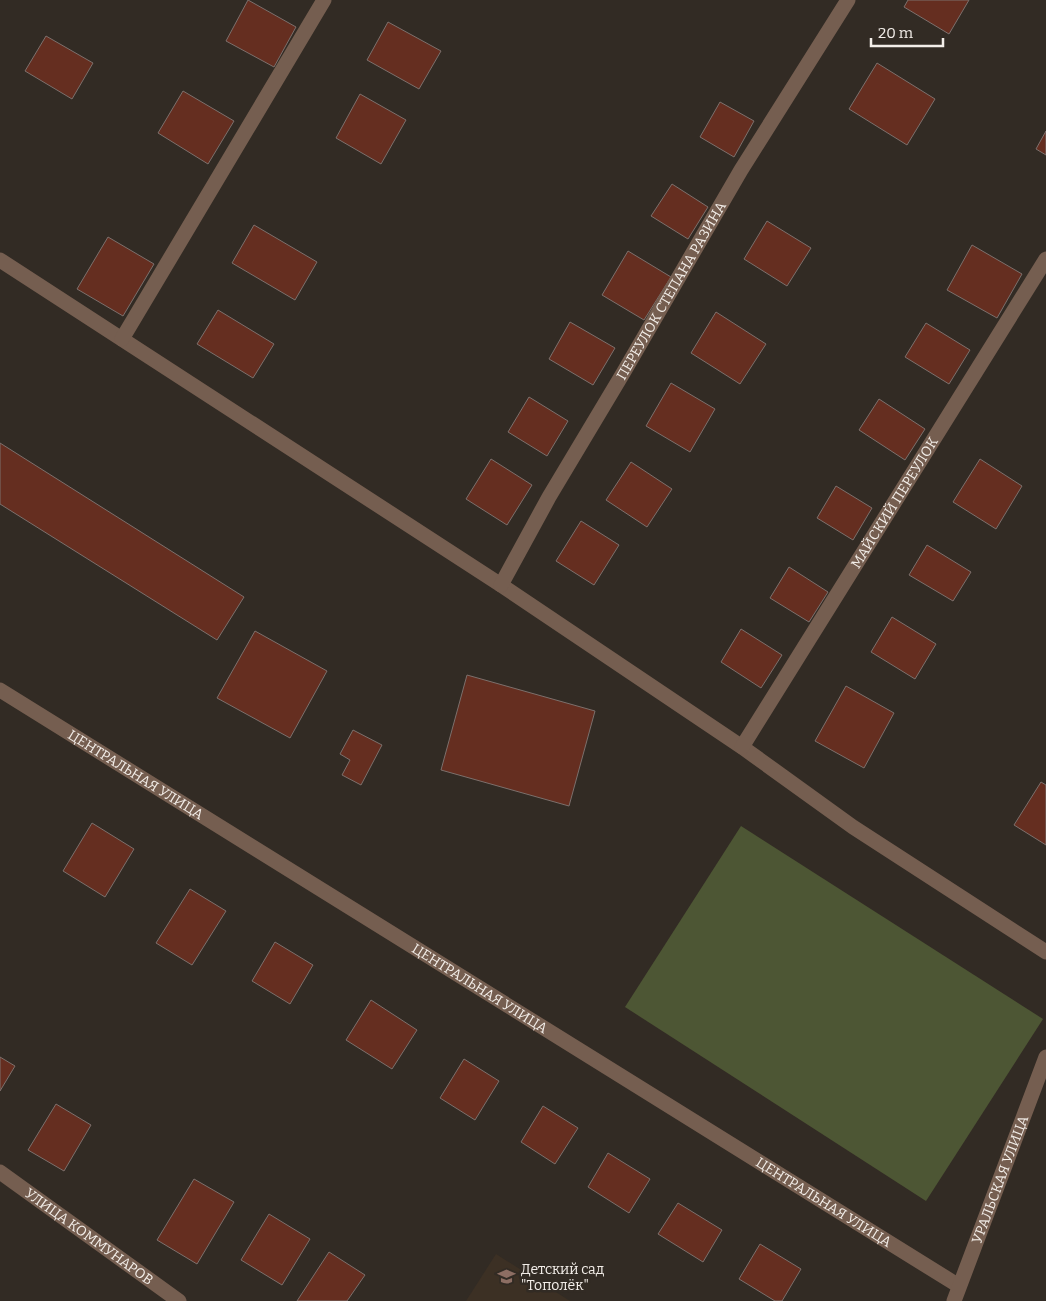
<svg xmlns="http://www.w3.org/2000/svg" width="1046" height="1301" font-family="Bitter,serif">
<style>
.built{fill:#3c3024}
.green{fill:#4d5634}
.building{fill:#652e20;stroke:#7c706c}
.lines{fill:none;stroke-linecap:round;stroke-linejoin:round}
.minor{stroke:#755e50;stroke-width:15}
.labels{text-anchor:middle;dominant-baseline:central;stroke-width:5;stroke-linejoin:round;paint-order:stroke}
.street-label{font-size:14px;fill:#f3eee9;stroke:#322b24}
.poi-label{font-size:14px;fill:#f3eee9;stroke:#322b24;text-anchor:start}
</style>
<rect width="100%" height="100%" fill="#322b24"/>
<path class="built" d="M496 1254 570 1301H466Z"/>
<path class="green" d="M741 826 1043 1019 926 1201 625 1007Z"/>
<g class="building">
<path d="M248 0 296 27 274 67 226 41Z"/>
<path d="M908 0H969L949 34 904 7Z"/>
<path d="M388 22 441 51 419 89 367 60Z"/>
<path d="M46 36 93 63 72 99 25 71Z"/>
<path d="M877 63 935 99 907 145 849 109Z"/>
<path d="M183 91 234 121 208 164 158 133Z"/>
<path d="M360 94 406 120 381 164 336 138Z"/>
<path d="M720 102 754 121 734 157 700 137Z"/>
<path d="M1046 131V155L1036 149Z"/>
<path d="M672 184 708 207 688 239 651 216Z"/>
<path d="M767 221 811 248 787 286 744 259Z"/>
<path d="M254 225 317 262 295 300 232 263Z"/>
<path d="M108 237 154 264 123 316 77 289Z"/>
<path d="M972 245 1022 274 997 318 947 290Z"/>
<path d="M628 251 671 277 644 320 602 295Z"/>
<path d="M218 310 274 344 253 378 197 344Z"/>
<path d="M716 312 766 344 740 384 691 353Z"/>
<path d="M570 322 615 348 593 385 549 359Z"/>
<path d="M926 323 970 350 949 384 905 357Z"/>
<path d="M671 383 715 409 690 452 646 426Z"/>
<path d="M529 397 568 421 547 456 508 432Z"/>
<path d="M879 399 925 429 905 460 859 430Z"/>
<path d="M0 443 244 597 217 640 0 504Z"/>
<path d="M491 459 532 485 507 525 466 499Z"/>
<path d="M980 459 1022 486 996 529 953 502Z"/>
<path d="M631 462 672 489 647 527 606 500Z"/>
<path d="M836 486 872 508 853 540 817 518Z"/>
<path d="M581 521 619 545 594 585 556 561Z"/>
<path d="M927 545 971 572 953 601 909 575Z"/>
<path d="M789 567 828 592 809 622 770 598Z"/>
<path d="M892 617 936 644 915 679 871 652Z"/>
<path d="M741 629 782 655 761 688 721 662Z"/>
<path d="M255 631 327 671 290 738 217 698Z"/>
<path d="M467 675 595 711 569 806 441 770Z"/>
<path d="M846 686 894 713 864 768 815 741Z"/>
<path d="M353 730 382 745 361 785 342 775 350 760 340 754Z"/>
<path d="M1041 782 1046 785V845L1014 825Z"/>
<path d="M92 823 134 849 105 897 63 871Z"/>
<path d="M190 889 226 911 192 965 156 943Z"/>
<path d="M275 942 313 965 290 1004 252 981Z"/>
<path d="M371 1000 417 1030 392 1069 346 1040Z"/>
<path d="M0 1057 15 1066 0 1091Z"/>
<path d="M464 1059 499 1081 475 1120 440 1098Z"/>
<path d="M56 1104 91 1125 64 1171 28 1150Z"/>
<path d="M543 1106 578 1128 555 1164 521 1142Z"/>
<path d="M608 1153 650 1179 629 1213 588 1187Z"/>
<path d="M194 1179 234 1202 197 1264 157 1240Z"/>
<path d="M678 1203 722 1230 703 1262 658 1234Z"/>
<path d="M269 1214 310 1239 282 1285 241 1260Z"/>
<path d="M760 1244 801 1269 782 1301H775L739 1279Z"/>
<path d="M329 1252 365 1275 347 1301H297Z"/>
</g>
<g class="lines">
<g class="minor">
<path d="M0 260 501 585 742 747 853 827 1046 952"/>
<path d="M122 339 324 0"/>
<path id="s1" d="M501 585 549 497 622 375 741 170 848 0"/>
<path id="s2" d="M0 690 959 1286"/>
<path id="s3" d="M742 747 1046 259"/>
<path id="s4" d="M0 1172 179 1301"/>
<path id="s5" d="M954 1301 1046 1057"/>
</g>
</g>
<defs>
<symbol id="school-bare" viewBox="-9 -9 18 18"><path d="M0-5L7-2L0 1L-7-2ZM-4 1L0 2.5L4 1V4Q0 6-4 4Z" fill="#8d6e63" stroke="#322b24" stroke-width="2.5" paint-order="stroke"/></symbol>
</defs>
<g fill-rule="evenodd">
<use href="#school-bare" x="494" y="1264" width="25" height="25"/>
</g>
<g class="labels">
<g class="street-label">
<text stroke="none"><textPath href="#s1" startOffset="340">ПЕРЕУЛОК СТЕПАНА РАЗИНА</textPath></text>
<text stroke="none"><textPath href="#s3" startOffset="288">МАЙСКИЙ ПЕРЕУЛОК</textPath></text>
<text stroke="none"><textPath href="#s2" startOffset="160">ЦЕНТРАЛЬНАЯ УЛИЦА</textPath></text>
<text stroke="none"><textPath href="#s2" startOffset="565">ЦЕНТРАЛЬНАЯ УЛИЦА</textPath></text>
<text stroke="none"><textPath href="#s5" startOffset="130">УРАЛЬСКАЯ УЛИЦА</textPath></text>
<text stroke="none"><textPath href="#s2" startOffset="970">ЦЕНТРАЛЬНАЯ УЛИЦА</textPath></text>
<text stroke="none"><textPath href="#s4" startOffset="110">УЛИЦА КОММУНАРОВ</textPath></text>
</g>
<g class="poi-label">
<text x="521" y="1269">Детский сад<tspan x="521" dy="16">"Тополёк"</tspan></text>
</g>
</g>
<path d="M871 38v8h72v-8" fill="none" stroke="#f3eee9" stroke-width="2.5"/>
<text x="878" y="38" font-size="15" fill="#f3eee9" stroke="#322b24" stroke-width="4" paint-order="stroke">20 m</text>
</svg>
